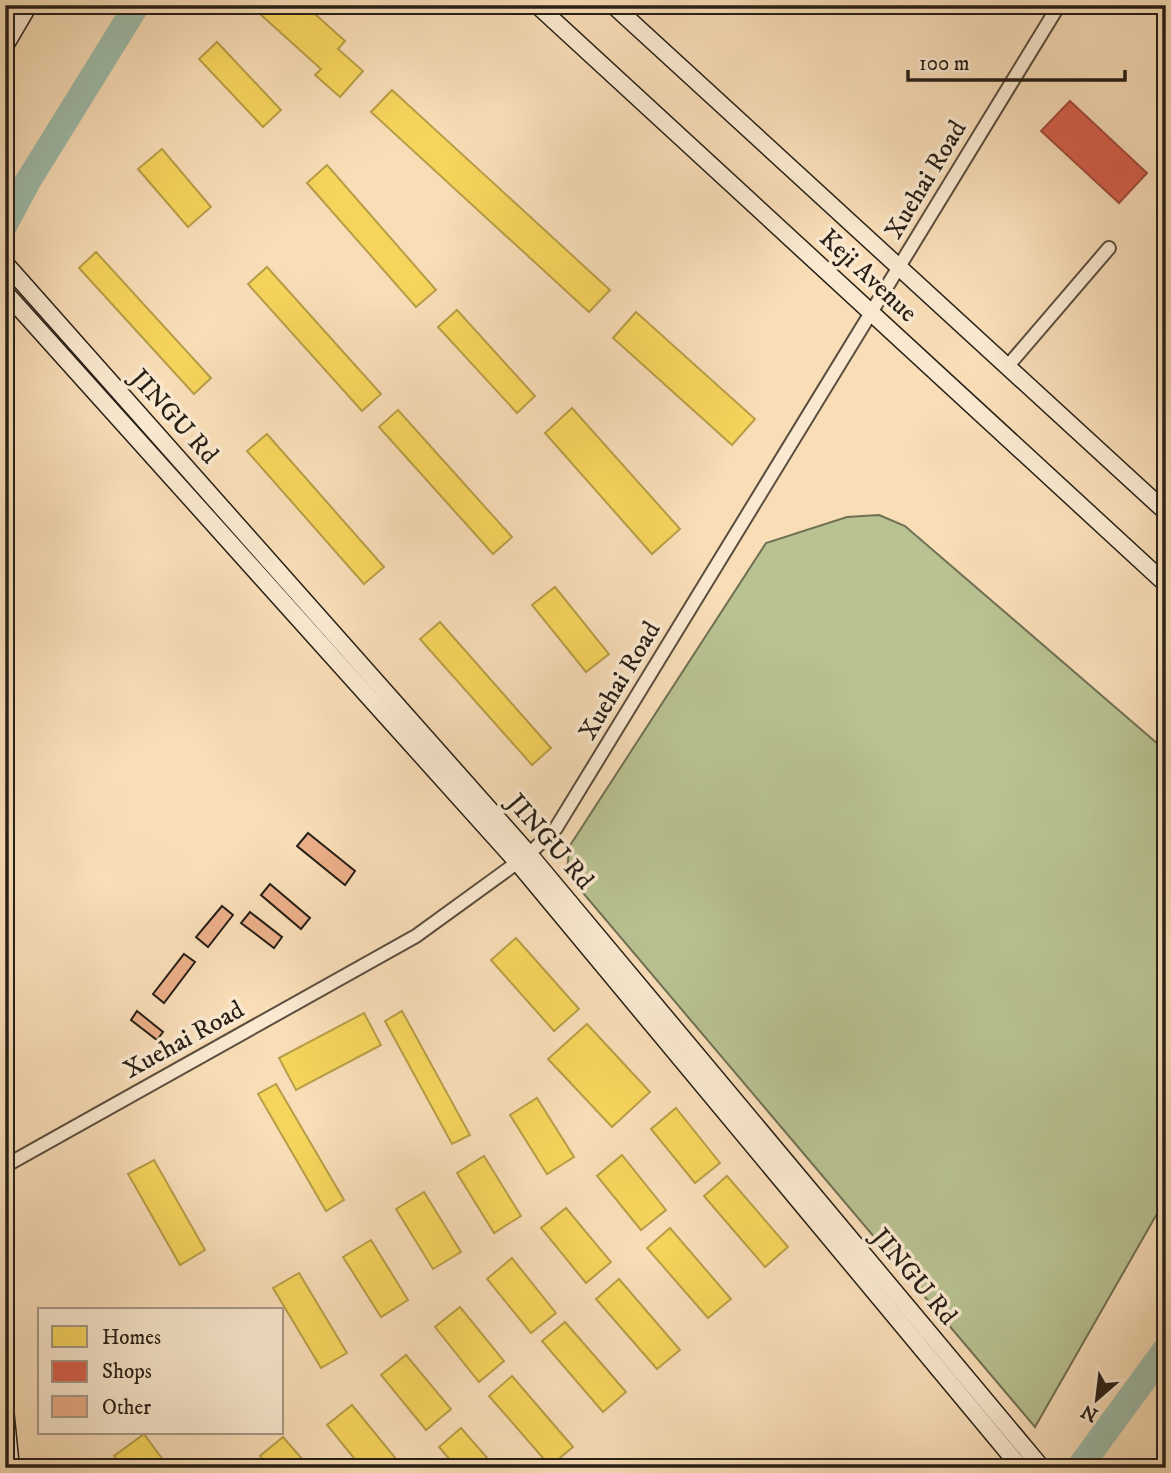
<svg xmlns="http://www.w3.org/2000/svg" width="1171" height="1473" font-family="'IM FELL DW Pica',serif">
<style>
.green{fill:#b9c291;stroke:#707054;stroke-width:2}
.homes{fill:#f6d55c;stroke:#b89e47;stroke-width:2}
.shops{fill:#d6604d;stroke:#a24c3c;stroke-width:2}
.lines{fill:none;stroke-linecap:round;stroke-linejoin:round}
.river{stroke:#9ebcaa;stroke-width:26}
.building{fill:#ebaf89;stroke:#271f16;stroke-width:2}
.street-casing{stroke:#5b4e3e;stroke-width:16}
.secondary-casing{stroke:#271f16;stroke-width:19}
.street{stroke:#fae9d0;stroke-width:12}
.secondary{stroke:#fae9d0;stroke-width:16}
.labels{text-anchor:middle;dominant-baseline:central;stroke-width:7;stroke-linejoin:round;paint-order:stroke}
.street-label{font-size:26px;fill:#271f16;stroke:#fae9d0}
</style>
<rect width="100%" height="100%" fill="#f8ddb7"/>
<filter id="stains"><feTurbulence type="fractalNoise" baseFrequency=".00286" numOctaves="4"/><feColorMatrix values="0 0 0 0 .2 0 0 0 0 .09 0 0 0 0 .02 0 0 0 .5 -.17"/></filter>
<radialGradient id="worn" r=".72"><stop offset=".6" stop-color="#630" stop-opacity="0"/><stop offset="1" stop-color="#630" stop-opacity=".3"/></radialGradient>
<path class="green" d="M879 515 905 526 1166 751V1198L1035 1427 567 874 569 847 766 543 847 517Z"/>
<g class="homes">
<path d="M250 5H305L345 41 338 49 363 71 340 97 315 75 321 69Z"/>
<path d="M217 42 281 110 263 127 199 59Z"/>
<path d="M392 90 610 290 589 312 371 112Z"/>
<path d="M162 149 211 207 188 227 138 169Z"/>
<path d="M327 165 436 290 416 307 307 183Z"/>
<path d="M96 252 211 378 194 394 79 268Z"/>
<path d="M267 267 381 394 362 411 248 284Z"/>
<path d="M457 310 535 396 517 413 438 327Z"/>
<path d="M636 312 755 419 732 445 613 338Z"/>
<path d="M572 408 680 529 652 554 545 433Z"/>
<path d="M398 410 512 537 493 554 379 427Z"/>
<path d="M267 434 384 567 364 584 247 451Z"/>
<path d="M555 587 609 654 586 672 532 605Z"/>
<path d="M440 622 551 748 532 765 420 639Z"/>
<path d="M516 938 579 1009 554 1031 491 960Z"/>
<path d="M402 1011 470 1135 452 1144 385 1021Z"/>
<path d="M364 1013 381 1045 296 1090 279 1058Z"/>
<path d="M587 1024 650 1092 612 1127 548 1059Z"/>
<path d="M276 1084 344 1200 326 1211 258 1094Z"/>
<path d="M537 1098 574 1157 547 1174 510 1115Z"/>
<path d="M676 1108 720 1163 695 1183 651 1129Z"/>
<path d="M622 1155 666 1210 641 1230 597 1176Z"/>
<path d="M484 1156 521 1216 494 1233 457 1173Z"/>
<path d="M154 1160 205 1250 180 1265 128 1174Z"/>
<path d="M727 1176 788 1247 765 1267 704 1196Z"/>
<path d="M424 1192 461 1252 433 1269 396 1209Z"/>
<path d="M566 1208 611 1262 586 1283 541 1228Z"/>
<path d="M670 1228 731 1299 708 1318 647 1248Z"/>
<path d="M371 1240 408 1300 381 1317 343 1257Z"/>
<path d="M512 1258 556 1313 531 1333 487 1279Z"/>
<path d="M299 1273 347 1353 321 1368 273 1288Z"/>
<path d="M619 1279 680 1350 657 1369 596 1299Z"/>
<path d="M460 1307 504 1361 479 1382 435 1327Z"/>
<path d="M565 1322 626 1392 603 1412 542 1341Z"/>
<path d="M406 1355 451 1409 426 1430 381 1375Z"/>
<path d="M512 1376 573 1447 550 1466 489 1396Z"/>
<path d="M352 1405 397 1460 387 1468H362L327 1425Z"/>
<path d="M461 1428 496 1468H457L439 1447Z"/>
<path d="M144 1434 169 1468H123L114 1456Z"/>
<path d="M283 1437 310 1468H270L260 1456Z"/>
</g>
<path class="shops" d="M1070 101 1147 173 1119 203 1041 131Z"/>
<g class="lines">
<g class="river">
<path d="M5 224 28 181 137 5"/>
<path d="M1079 1468 1166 1349"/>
</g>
</g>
<g class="building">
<path d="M308 833 355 871 345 885 297 846Z"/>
<path d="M270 884 310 918 301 929 261 895Z"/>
<path d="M222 906 233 915 208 947 196 937Z"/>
<path d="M250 912 282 937 274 948 241 923Z"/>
<path d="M184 954 195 962 164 1003 153 994Z"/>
<path d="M137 1011 163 1032 157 1040 131 1020Z"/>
</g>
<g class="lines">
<defs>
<g id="street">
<path d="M1007 367 1109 248"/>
<path d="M5 1166 416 936 529 854 556 828 1059 5"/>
</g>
<g id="secondary">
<path d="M537 5 1166 584"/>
<path d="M613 5 1166 512"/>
<path d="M5 46 29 5"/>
<path d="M5 263 529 854 1042 1468"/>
<path d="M5 292 517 862 1021 1468"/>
<path d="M5 1409 11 1468"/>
</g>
</defs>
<use href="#street" class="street-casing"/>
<use href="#secondary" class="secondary-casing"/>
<use href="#street" class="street"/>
<use href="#secondary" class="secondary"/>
</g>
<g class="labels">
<g class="street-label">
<text transform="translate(926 180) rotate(-59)">Xuehai Road</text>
<text transform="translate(868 276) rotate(43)">Keji Avenue</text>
<text transform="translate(174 417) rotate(48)">JINGU Rd</text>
<text transform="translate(620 681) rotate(-59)">Xuehai Road</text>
<text transform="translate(550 842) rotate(49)">JINGU Rd</text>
<text transform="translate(184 1040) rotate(-29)">Xuehai Road</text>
<text transform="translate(914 1277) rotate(50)">JINGU Rd</text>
</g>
</g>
<rect width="1171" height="1473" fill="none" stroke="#f8ddb7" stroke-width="28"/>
<rect x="7" y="7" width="1157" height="1459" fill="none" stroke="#271f16" stroke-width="3.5"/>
<rect x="14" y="14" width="1143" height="1445" fill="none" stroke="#271f16" stroke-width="2"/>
<rect x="38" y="1308" width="245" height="126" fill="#fae9d0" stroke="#a69886" stroke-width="2"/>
<rect x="52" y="1326" width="35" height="21" fill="#f6d55c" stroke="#a69886" stroke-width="2"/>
<text x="102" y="1344" font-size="21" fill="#271f16">Homes</text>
<rect x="52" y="1361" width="35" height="21" fill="#d6604d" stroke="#a69886" stroke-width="2"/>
<text x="102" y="1378" font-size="21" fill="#271f16">Shops</text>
<rect x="52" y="1396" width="35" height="21" fill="#ebaf89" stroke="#a69886" stroke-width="2"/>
<text x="102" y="1414" font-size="21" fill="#271f16">Other</text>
<g transform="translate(1097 1399) rotate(208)" stroke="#fae9d0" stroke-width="5" paint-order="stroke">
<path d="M0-5L12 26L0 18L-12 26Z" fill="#271f16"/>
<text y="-10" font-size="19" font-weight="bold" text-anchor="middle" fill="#271f16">N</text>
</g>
<path d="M908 70v10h217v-10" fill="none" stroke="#271f16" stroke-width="3.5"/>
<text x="919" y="70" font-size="21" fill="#271f16" stroke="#fae9d0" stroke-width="5" paint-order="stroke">100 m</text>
<rect width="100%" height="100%" filter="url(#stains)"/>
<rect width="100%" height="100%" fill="url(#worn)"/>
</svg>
